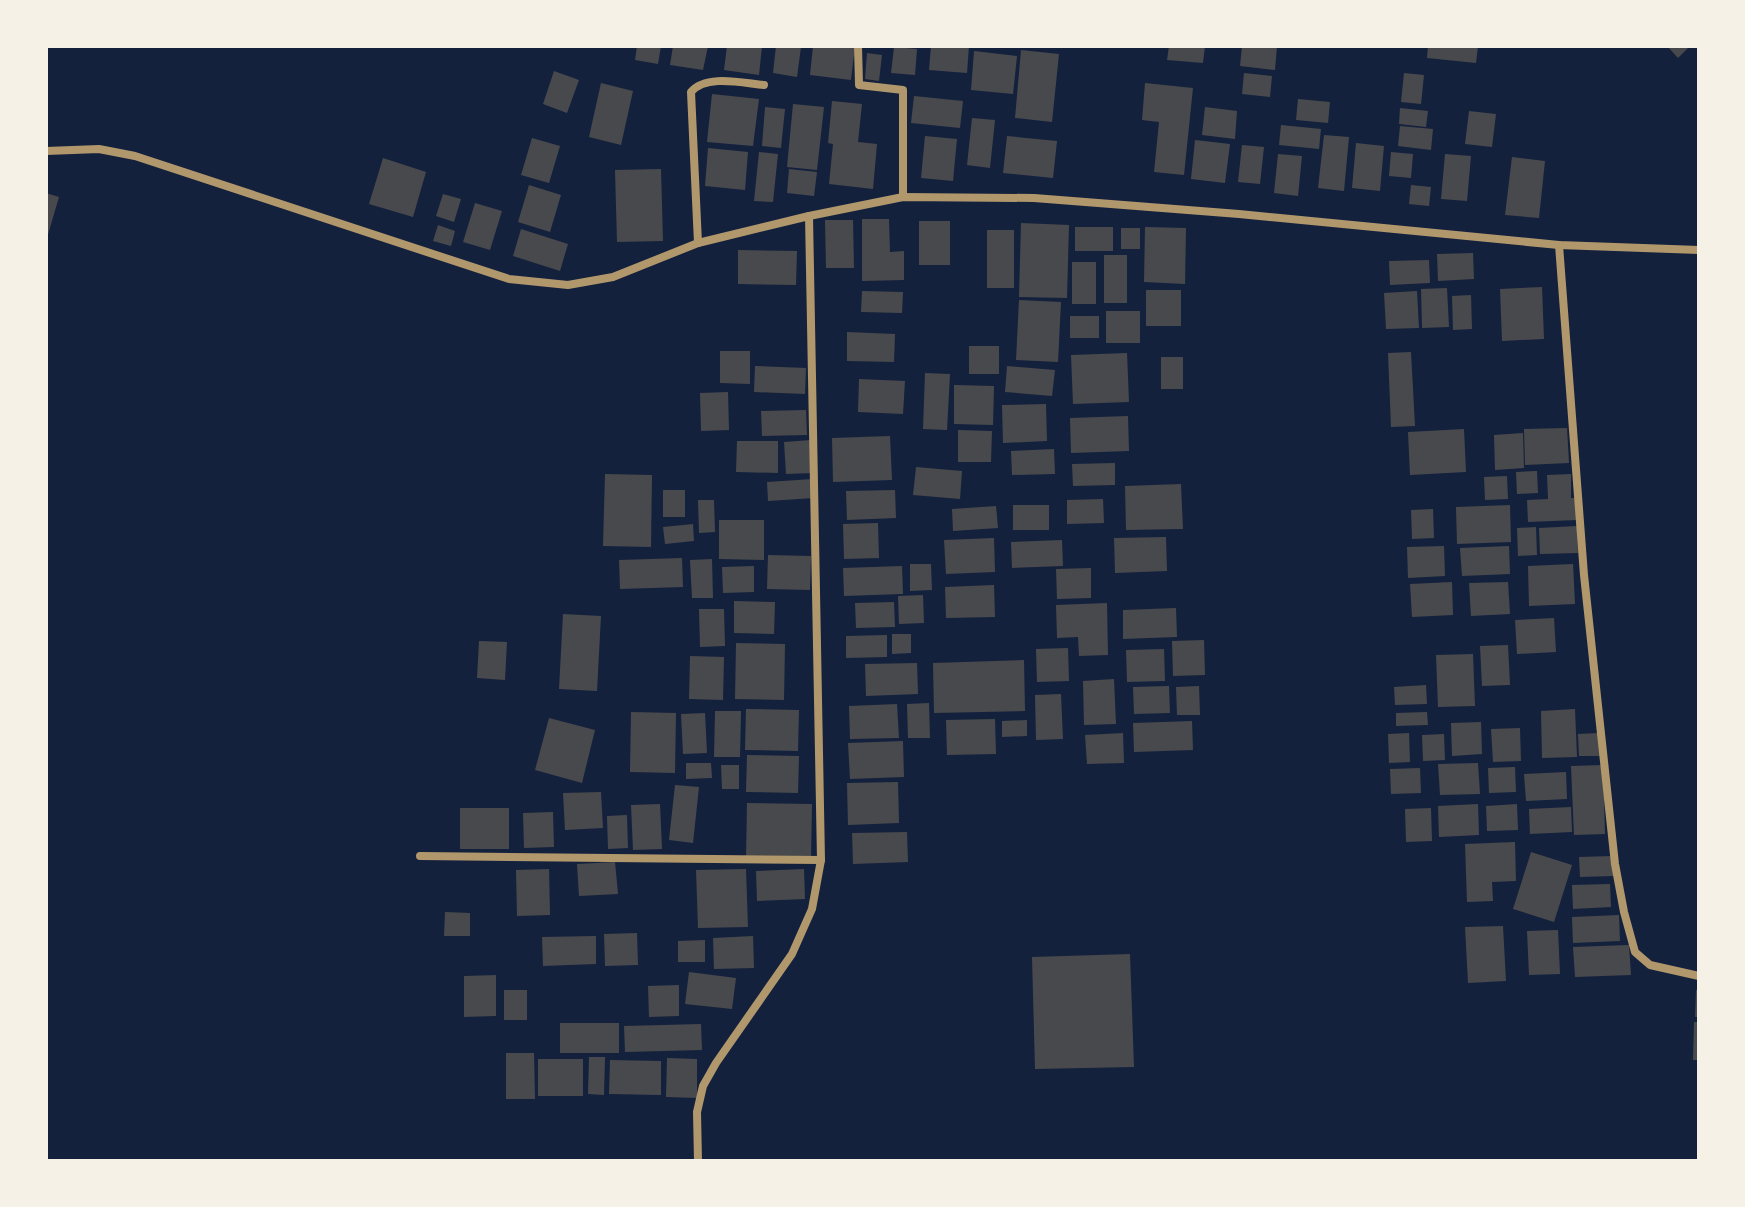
<svg xmlns="http://www.w3.org/2000/svg" width="1745" height="1207" font-family="Jost,sans-serif">
<style>
.building{fill:#48494c}
.lines{fill:none;stroke-linecap:round;stroke-linejoin:round}
.minor{stroke:#b1986c;stroke-width:8}
</style>
<rect width="100%" height="100%" fill="#14213d"/>
<g class="building">
<path d="M637 46H661L658 64 635 60Z"/>
<path d="M673 46H708L703 70 670 65Z"/>
<path d="M727 46H762L759 75 724 70Z"/>
<path d="M776 46 801 47 797 77 773 73Z"/>
<path d="M813 46H855L851 80 810 75Z"/>
<path d="M931 46H969L967 73 929 70Z"/>
<path d="M1169 46H1205L1203 63 1167 60Z"/>
<path d="M1242 46H1277L1275 70 1240 66Z"/>
<path d="M1428 46H1478L1476 63 1427 58Z"/>
<path d="M1667 46H1690L1678 58Z"/>
<path d="M894 47 917 49 915 75 891 73Z"/>
<path d="M1021 50 1059 54 1052 122 1015 118Z"/>
<path d="M974 51 1017 56 1013 94 971 90Z"/>
<path d="M867 53 882 55 879 81 865 79Z"/>
<path d="M554 71 579 80 567 113 543 104Z"/>
<path d="M1244 73 1272 76 1270 97 1242 94Z"/>
<path d="M1404 73 1424 75 1421 104 1401 102Z"/>
<path d="M601 83 633 91 621 145 589 137Z"/>
<path d="M1145 83 1193 88 1184 175 1154 172 1159 122 1142 120Z"/>
<path d="M712 94 759 99 753 146 707 142Z"/>
<path d="M914 96 963 101 960 128 911 123Z"/>
<path d="M1298 99 1330 102 1328 123 1296 120Z"/>
<path d="M832 101 862 104 858 142 877 144 873 189 829 184 833 144 828 143Z"/>
<path d="M793 104 824 107 817 170 787 167Z"/>
<path d="M765 107 785 109 781 148 762 146Z"/>
<path d="M1205 107 1237 111 1235 139 1202 135Z"/>
<path d="M1400 108 1428 111 1426 127 1399 124Z"/>
<path d="M1469 111 1496 114 1492 147 1465 144Z"/>
<path d="M972 118 995 120 990 168 967 165Z"/>
<path d="M1281 125 1321 129 1319 149 1279 145Z"/>
<path d="M1400 126 1433 129 1431 150 1398 146Z"/>
<path d="M1324 135 1349 137 1344 191 1318 188Z"/>
<path d="M925 136 957 139 953 181 921 178Z"/>
<path d="M1007 136 1057 141 1053 178 1003 173Z"/>
<path d="M532 138 560 146 549 183 521 175Z"/>
<path d="M1195 140 1230 144 1225 183 1191 179Z"/>
<path d="M1356 143 1384 146 1380 191 1352 188Z"/>
<path d="M1242 145 1264 147 1260 184 1238 182Z"/>
<path d="M708 148 748 152 745 190 705 186Z"/>
<path d="M759 152 778 154 773 202 754 201Z"/>
<path d="M1391 152 1413 154 1411 178 1389 176Z"/>
<path d="M1278 154 1302 156 1298 196 1274 193Z"/>
<path d="M1445 154 1471 156 1467 201 1441 199Z"/>
<path d="M1512 157 1545 161 1539 218 1505 215Z"/>
<path d="M383 158 426 172 413 217 369 204Z"/>
<path d="M661 169 663 241 617 242 615 170Z"/>
<path d="M789 169 817 172 814 196 787 193Z"/>
<path d="M529 185 561 195 550 232 518 222Z"/>
<path d="M1411 185 1431 187 1429 206 1409 204Z"/>
<path d="M46 193 59 197 47 238 46 237Z"/>
<path d="M443 194 461 199 454 222 436 216Z"/>
<path d="M475 203 502 211 490 250 463 242Z"/>
<path d="M862 219H889L890 252 904 251V280L862 281Z"/>
<path d="M825 220H853L854 268H826Z"/>
<rect x="919" y="221" width="31" height="44"/>
<path d="M1021 223 1069 225 1067 298 1019 297Z"/>
<path d="M438 225 455 231 451 246 433 241Z"/>
<rect x="1075" y="227" width="38" height="24"/>
<path d="M1145 227 1186 228 1185 284 1144 282Z"/>
<rect x="1121" y="228" width="19" height="21"/>
<path d="M521 229 568 244 560 271 513 256Z"/>
<rect x="987" y="230" width="27" height="58"/>
<path d="M738 250 797 251 796 285 738 284Z"/>
<path d="M1473 253 1474 279 1438 281 1437 254Z"/>
<rect x="1104" y="255" width="23" height="48"/>
<path d="M1429 260 1430 283 1390 285 1389 261Z"/>
<rect x="1072" y="262" width="24" height="42"/>
<path d="M1542 287 1544 339 1502 341 1500 289Z"/>
<path d="M1447 288 1449 327 1422 328 1421 289Z"/>
<rect x="1146" y="290" width="35" height="36"/>
<path d="M862 291 903 292 902 313 861 312Z"/>
<path d="M1417 291 1419 328 1386 329 1384 293Z"/>
<path d="M1471 295 1472 329 1453 330 1452 296Z"/>
<path d="M1019 300 1061 302 1058 362 1016 360Z"/>
<rect x="1106" y="311" width="34" height="32"/>
<rect x="1070" y="316" width="29" height="22"/>
<path d="M847 332 895 334 894 362 847 361Z"/>
<rect x="969" y="346" width="30" height="28"/>
<path d="M720 351H750V384L720 383Z"/>
<path d="M1411 352 1415 426 1391 427 1388 353Z"/>
<path d="M1127 353 1129 402 1073 404 1071 355Z"/>
<rect x="1161" y="357" width="22" height="32"/>
<path d="M755 366 806 368 805 394 754 392Z"/>
<path d="M1007 366 1055 370 1052 396 1005 392Z"/>
<path d="M925 373 950 374 947 430 923 429Z"/>
<path d="M859 379 905 381 903 414 858 412Z"/>
<path d="M954 385 994 386 993 425 954 424Z"/>
<path d="M728 392 729 430 701 431 700 393Z"/>
<path d="M1046 404 1047 441 1003 443 1002 405Z"/>
<path d="M806 410 807 435 762 436 761 411Z"/>
<path d="M1128 416 1129 451 1071 453 1070 418Z"/>
<path d="M1567 428 1569 463 1525 465 1524 429Z"/>
<path d="M1464 429 1466 472 1410 475 1408 432Z"/>
<path d="M958 430 992 431 991 462H958Z"/>
<path d="M1523 433 1524 468 1495 470 1494 435Z"/>
<path d="M890 436 892 480 833 482 832 438Z"/>
<path d="M811 440 813 473 786 474 784 442Z"/>
<path d="M737 441H778V473L736 472Z"/>
<path d="M1054 449 1055 474 1012 475 1011 451Z"/>
<path d="M1115 463V485L1073 486 1072 464Z"/>
<path d="M916 467 962 471 960 499 913 495Z"/>
<path d="M1537 471 1538 493 1517 494 1516 472Z"/>
<path d="M605 474 652 475 651 547 603 546Z"/>
<path d="M1571 474V498H1576L1577 520 1528 522 1527 500 1548 499 1547 475Z"/>
<path d="M1507 476 1508 499 1485 500 1484 477Z"/>
<path d="M813 479 814 498 768 501 767 482Z"/>
<path d="M1181 484 1183 529 1126 530 1125 486Z"/>
<rect x="663" y="490" width="22" height="27"/>
<path d="M895 490 896 518 847 520 846 491Z"/>
<path d="M1103 499 1104 523 1067 524V500Z"/>
<path d="M698 500H714L715 532 699 533Z"/>
<rect x="1013" y="505" width="36" height="25"/>
<path d="M1510 505 1511 542 1457 544 1456 507Z"/>
<path d="M996 506 998 528 953 531 952 509Z"/>
<path d="M1433 509 1434 538 1412 539 1411 510Z"/>
<path d="M719 520H764V560L719 559Z"/>
<path d="M878 523 879 558 844 559 843 524Z"/>
<path d="M693 524 694 541 665 544 663 527Z"/>
<path d="M1577 526 1578 553 1540 554 1539 528Z"/>
<path d="M1536 527 1537 555 1518 556 1517 528Z"/>
<path d="M1166 537 1167 571 1115 573 1114 538Z"/>
<path d="M994 538 995 572 946 574 944 540Z"/>
<path d="M1062 540 1063 566 1012 568 1011 542Z"/>
<path d="M1444 546 1445 576 1408 578 1407 547Z"/>
<path d="M1509 546 1510 574 1462 576 1460 548Z"/>
<path d="M768 555 811 556 810 590 767 589Z"/>
<path d="M682 558 683 587 620 589 619 560Z"/>
<path d="M712 559 713 598H692L690 560Z"/>
<path d="M910 564H931L932 590 910 591Z"/>
<path d="M1573 564 1575 604 1529 606 1528 566Z"/>
<path d="M754 566V592L723 593 722 567Z"/>
<path d="M902 566 903 594 844 596 843 568Z"/>
<path d="M1091 568V598L1057 599 1056 569Z"/>
<path d="M1452 582 1453 615 1412 617 1410 584Z"/>
<path d="M1508 582 1510 614 1471 616 1469 583Z"/>
<path d="M994 585 995 617 946 618 945 587Z"/>
<path d="M923 595 924 623 899 624 898 596Z"/>
<path d="M734 601 775 602 774 634 734 633Z"/>
<path d="M894 602 895 627 856 628 855 603Z"/>
<path d="M1107 603 1108 655 1079 656 1078 637 1057 638 1056 605Z"/>
<path d="M1176 608 1177 637 1123 639V610Z"/>
<path d="M699 609H724L725 646 700 647Z"/>
<path d="M563 614 601 616 597 691 559 689Z"/>
<path d="M1554 618 1556 652 1517 654 1515 620Z"/>
<path d="M892 634H911V653L892 654Z"/>
<path d="M887 635V657L846 658V636Z"/>
<path d="M1204 640 1205 675 1173 676 1172 641Z"/>
<path d="M479 641 507 642 505 680 477 678Z"/>
<path d="M736 643 785 644 784 700 735 699Z"/>
<path d="M1508 645 1510 685 1482 686 1480 646Z"/>
<path d="M1068 648 1069 681 1037 682 1036 649Z"/>
<path d="M1164 649 1165 681 1127 682 1126 650Z"/>
<path d="M1473 654 1475 706 1438 707 1436 655Z"/>
<path d="M690 656 724 657 723 700 689 699Z"/>
<path d="M1024 660 1025 711 934 713 933 663Z"/>
<path d="M917 663 918 694 866 696 865 664Z"/>
<path d="M1114 679 1116 724 1084 725 1083 681Z"/>
<path d="M1426 685 1427 704 1395 705 1394 687Z"/>
<path d="M1169 686 1170 713 1134 714 1133 687Z"/>
<path d="M1199 686 1200 715H1177L1176 687Z"/>
<path d="M1061 694 1063 739 1036 740 1035 695Z"/>
<path d="M929 703 930 738H908L907 704Z"/>
<path d="M897 704 899 738 850 739 849 706Z"/>
<path d="M746 709 799 710 798 751 745 750Z"/>
<path d="M1575 709 1577 757 1542 758 1541 711Z"/>
<path d="M715 711H741L740 757H714Z"/>
<path d="M631 712 676 713 675 773 630 772Z"/>
<path d="M1427 712 1428 725 1396 726V713Z"/>
<path d="M705 713 707 753 683 754 681 714Z"/>
<path d="M549 718 595 730 582 783 535 770Z"/>
<path d="M995 719 996 754 947 755 946 720Z"/>
<path d="M1027 720V736L1002 737V721Z"/>
<path d="M1192 721 1193 750 1134 752 1133 723Z"/>
<path d="M1481 722 1482 754 1452 756 1451 723Z"/>
<path d="M1520 728 1521 761 1493 762 1491 729Z"/>
<path d="M1123 733 1124 763 1087 764 1085 735Z"/>
<path d="M1409 733 1410 762 1389 763 1388 734Z"/>
<path d="M1599 733 1600 756H1579L1578 734Z"/>
<path d="M1444 734 1445 760 1423 761 1422 735Z"/>
<path d="M903 741 904 777 850 779 848 743Z"/>
<path d="M747 755 799 756 798 793 746 792Z"/>
<path d="M686 763H711L712 778 686 779Z"/>
<path d="M1478 763 1480 794 1440 795 1438 764Z"/>
<path d="M721 765H739V789H722Z"/>
<path d="M1603 765 1605 834 1574 835 1571 766Z"/>
<path d="M1515 767 1516 792 1489 793 1488 768Z"/>
<path d="M1420 768 1421 793 1391 794 1390 769Z"/>
<path d="M1566 772 1567 799 1526 801 1524 774Z"/>
<path d="M898 782 899 823 848 825 847 783Z"/>
<path d="M675 785 699 787 693 843 669 840Z"/>
<path d="M601 792 603 828 565 830 563 793Z"/>
<path d="M747 803 812 804 811 859 746 858Z"/>
<path d="M660 804 662 849 633 850 631 805Z"/>
<path d="M1478 804 1479 835 1439 837 1438 806Z"/>
<path d="M1517 804 1518 830 1487 831 1486 806Z"/>
<path d="M1571 807 1572 832 1530 834 1529 809Z"/>
<rect x="460" y="808" width="49" height="41"/>
<path d="M1431 808 1432 841 1406 842 1405 809Z"/>
<path d="M553 812 554 847 524 848 523 813Z"/>
<path d="M627 815 628 848 608 849 607 816Z"/>
<path d="M907 832 908 862 853 864 852 833Z"/>
<path d="M1515 842 1516 881 1492 882 1493 901 1467 902 1465 844Z"/>
<path d="M1531 852 1572 865 1554 922 1513 909Z"/>
<path d="M1613 856 1614 876 1580 877 1579 857Z"/>
<path d="M615 862 618 894 579 896 577 864Z"/>
<path d="M549 869 550 915 517 916 516 870Z"/>
<path d="M746 869 748 927 698 928 696 870Z"/>
<path d="M804 869 805 899 757 901 756 871Z"/>
<path d="M1610 884 1611 907 1573 909 1572 885Z"/>
<path d="M445 912 470 913V936H444Z"/>
<path d="M1619 915 1620 941 1573 943 1572 917Z"/>
<path d="M1503 926 1506 981 1468 983 1465 927Z"/>
<path d="M1558 930 1560 974 1529 975 1527 931Z"/>
<path d="M637 933 638 965 605 966 604 934Z"/>
<path d="M596 936V964L543 966 542 937Z"/>
<path d="M753 936 754 968 714 969 713 938Z"/>
<path d="M705 940V962H678V941Z"/>
<path d="M1629 945 1631 975 1575 977 1573 947Z"/>
<path d="M1130 954 1134 1067 1035 1069 1032 957Z"/>
<path d="M689 972 736 978 732 1009 685 1004Z"/>
<path d="M496 975V1016L464 1017V976Z"/>
<path d="M679 985V1016L649 1017 648 986Z"/>
<rect x="504" y="990" width="23" height="30"/>
<path d="M1696 990H1699V1017H1695Z"/>
<path d="M1694 1022H1699V1060H1693Z"/>
<rect x="560" y="1023" width="59" height="30"/>
<path d="M701 1024 702 1050 625 1052 624 1026Z"/>
<path d="M506 1053H534L535 1099H506Z"/>
<path d="M589 1057H605L604 1095 588 1094Z"/>
<path d="M667 1058 697 1059V1098L666 1097Z"/>
<rect x="538" y="1059" width="45" height="37"/>
<path d="M610 1060 661 1061V1095L609 1094Z"/>
</g>
<g class="lines">
<g class="minor">
<path d="M858 46 859 85 903 90V197"/>
<path d="M46 151 99 149 135 156 509 279 568 285 613 277 698 243 809 216 903 197 1034 198 1239 214 1559 245 1699 250"/>
<path d="M698 243 691 92C706 74 742 83 764 85"/>
<path d="M1559 245 1584 575 1615 864 1624 912 1635 952 1650 965 1699 976"/>
<path d="M420 856 821 860"/>
<path d="M698 1161 697 1112 703 1086 716 1063 792 954 812 909 821 860 809 216"/>
</g>
</g>
<rect width="1745" height="1207" fill="none" stroke="#f6f1e7" stroke-width="96"/>
</svg>
